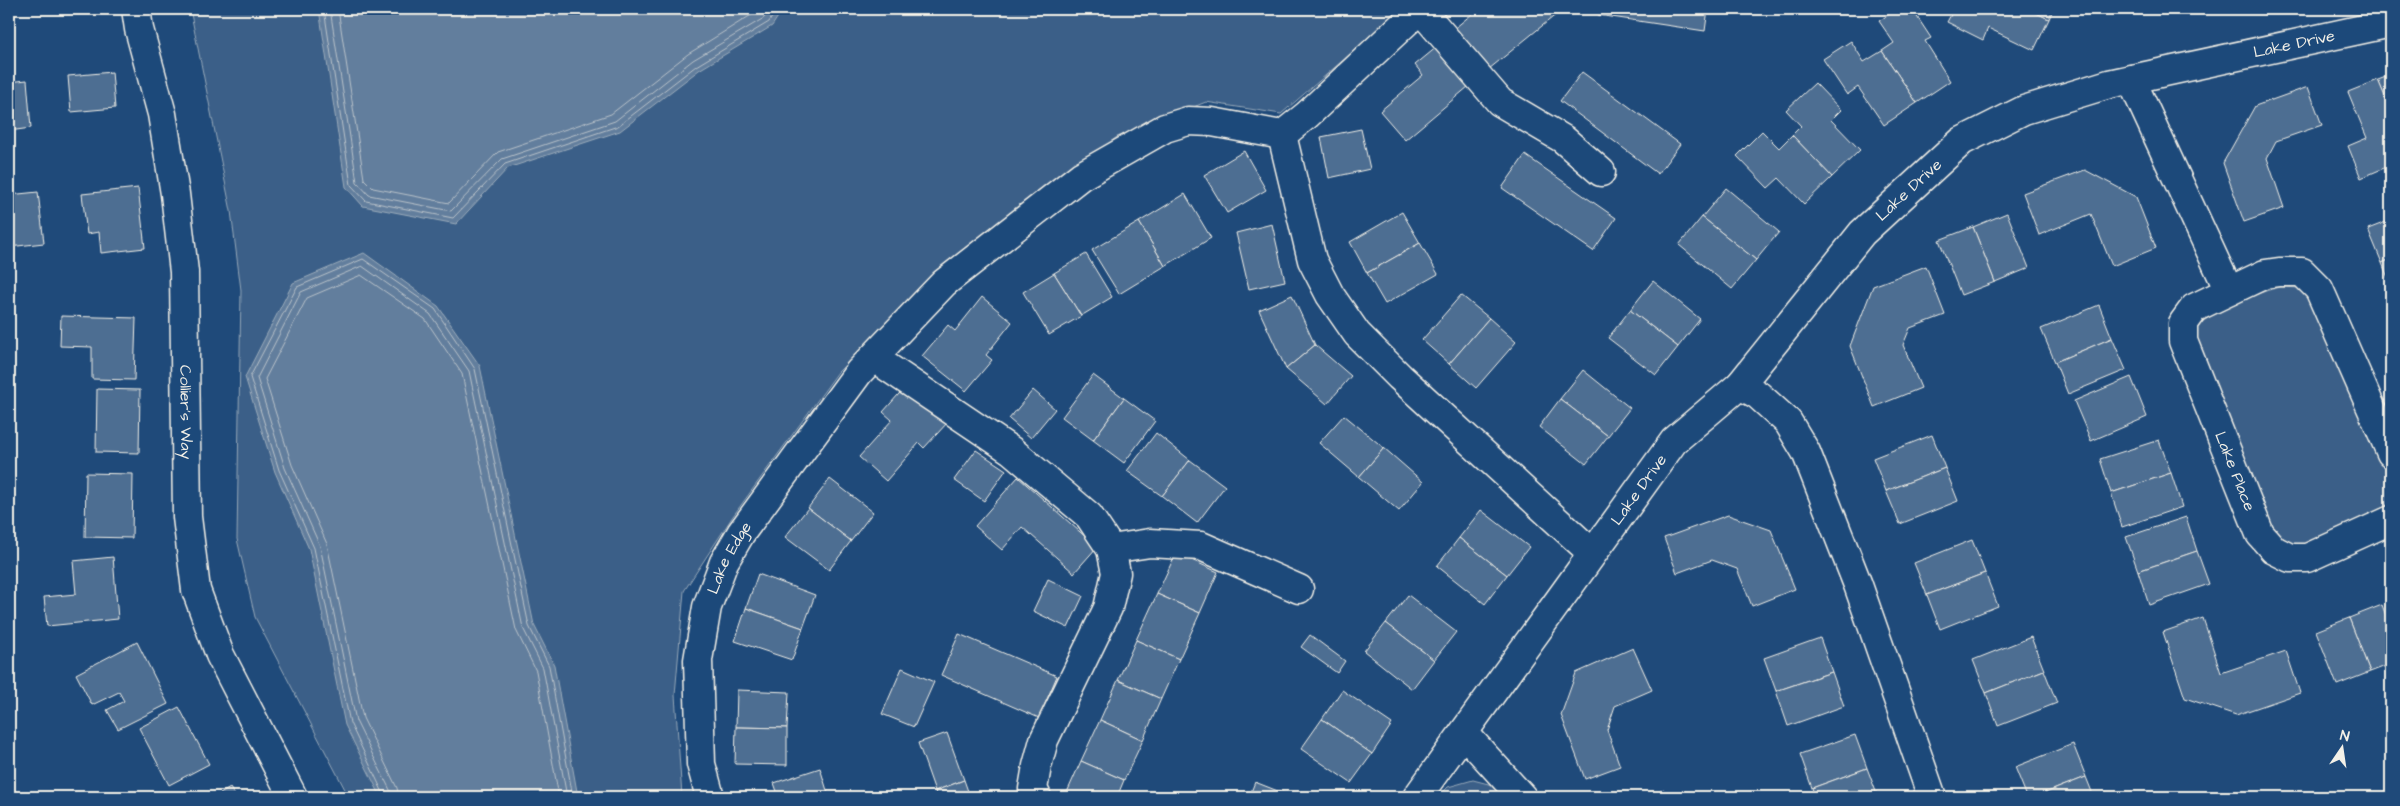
<svg xmlns="http://www.w3.org/2000/svg" width="2400" height="806" font-family="'Architects Daughter',sans-serif">
<style>
.green{fill:#3a5f88;stroke:#97a8b8}
.water{fill:#627e9d;stroke:#9cacbb}
.lines{fill:none;stroke-linecap:round;stroke-linejoin:round}
.shore{stroke:#bac3ca;stroke-width:1}
.building{fill:#4d6e92;stroke:#f4f1e8}
.minor-casing{stroke:#f4f1e8;stroke-width:31}
.minor{stroke:#1f4a7a;stroke-width:28}
.labels{text-anchor:middle;dominant-baseline:central;stroke-width:5;stroke-linejoin:round;paint-order:stroke}
.street-label{font-size:16px;fill:#f4f1e8;stroke:#1f4a7a}
</style>
<rect width="100%" height="100%" fill="#1f4a7a"/>
<filter id="ink" filterUnits="userSpaceOnUse"><feTurbulence type="fractalNoise" baseFrequency=".02" numOctaves="2"/><feDisplacementMap in="SourceGraphic" scale="10" xChannelSelector="R" yChannelSelector="G"/><feConvolveMatrix kernelMatrix="1 2 1 2 8 2 1 2 1" color-interpolation-filters="sRGB"/></filter>
<g filter="url(#ink)">
<g class="green">
<path d="M190 9H1402L1281 114 1206 102 1117 137 947 265 838 372 733 516 684 591 675 695 682 797H349L255 617 237 539 241 290 231 211Z"/>
<path d="M2280 287 2300 288 2314 302 2390 471C2392 491 2394 502 2377 515L2304 546C2286 544 2277 537 2265 524L2195 347C2195 342 2194 335 2195 331 2200 315 2264 290 2280 287Z"/>
<path d="M1473 780 1496 786 1506 797H1438L1448 787Z"/>
</g>
<g class="water">
<path d="M319 9H783L772 26 699 70 620 131 508 168 456 224 363 206 346 187Z"/>
<path d="M364 253 438 306 480 366 534 625 554 665 578 797H381L345 725 309 549 275 472 245 377 293 283Z"/>
</g>
<g class="lines">
<g class="shore">
<path d="M324 9 351 185 366 201 453 218 505 164 618 126 696 66 769 22 777 9"/>
<path d="M330 9 357 182 369 195 451 211 502 159 615 121 693 60 764 18 770 9"/>
<path d="M338 9 364 179 373 188 449 203 498 152 611 114 688 54 761 9"/>
<path d="M385 797 350 723 314 548 279 470 250 377 297 287 363 259 435 309 475 369 529 626 549 666 573 797"/>
<path d="M391 797 390 790 356 721 320 546 285 468 257 378 301 292 362 266 430 314 469 371 523 628 543 668 567 797"/>
<path d="M399 797 397 788 363 718 327 544 292 465 265 379 307 298 361 275 425 319 462 374 516 630 536 671 559 797"/>
</g>
</g>
<g class="building">
<path d="M1478 9H1500L1502 11 1505 9H1555L1558 13 1489 69 1455 28Z"/>
<path d="M1599 9H1708L1705 31 1598 15Z"/>
<path d="M1897 9H1912L1931 38 1925 41 1950 81 1917 103 1882 51 1894 43 1879 21Z"/>
<path d="M1954 9H2028L2049 19 2034 50 1988 28 1983 40 1947 22Z"/>
<path d="M2028 9H2053L2049 19Z"/>
<path d="M1851 41 1864 62 1882 51 1917 103 1884 125 1858 87 1847 95 1823 59Z"/>
<path d="M1443 42 1475 81 1405 140 1380 111 1423 75 1415 65Z"/>
<path d="M112 72 115 108 71 112 68 76Z"/>
<path d="M1582 72 1680 144 1658 174 1560 101Z"/>
<path d="M2391 75V111L2378 80Z"/>
<path d="M27 80 31 128 9 131V82Z"/>
<path d="M2378 80 2391 111V141L2387 142 2391 151V165L2361 178 2348 146 2367 138 2348 92Z"/>
<path d="M1815 83 1841 110 1831 120 1860 150 1832 177 1792 135 1801 126 1786 110Z"/>
<path d="M2308 87 2322 125 2276 141 2267 158 2284 208 2244 222 2223 163 2255 106Z"/>
<path d="M1361 129 1370 169 1329 178 1321 137Z"/>
<path d="M1762 131 1779 148 1792 135 1832 177 1804 204 1779 178 1768 188 1737 156Z"/>
<path d="M1244 151 1266 190 1227 213 1204 175Z"/>
<path d="M1525 155 1616 218 1593 251 1502 188Z"/>
<path d="M2085 170 2136 197 2156 248 2112 266 2091 214 2039 235 2023 193Z"/>
<path d="M138 188 145 248 101 253 99 232 87 234 82 194Z"/>
<path d="M1726 188 1779 232 1756 260 1702 217Z"/>
<path d="M38 192 44 243 9 247V195Z"/>
<path d="M1185 194 1211 238 1165 266 1139 222Z"/>
<path d="M1402 212 1420 243 1367 273 1350 242Z"/>
<path d="M2007 213 2029 268 1995 282 1973 227Z"/>
<path d="M1702 217 1756 260 1732 289 1679 245Z"/>
<path d="M2391 220V259L2382 263 2368 229Z"/>
<path d="M1139 222 1165 266 1119 294 1092 250Z"/>
<path d="M1272 224 1285 281 1249 289 1236 233Z"/>
<path d="M1973 227 1995 282 1961 295 1939 240Z"/>
<path d="M1420 243 1438 274 1385 304 1367 273Z"/>
<path d="M1086 254 1112 297 1081 316 1054 273Z"/>
<path d="M2391 259V285L2382 263Z"/>
<path d="M1926 266 1945 315 1910 328 1903 345 1921 388 1874 407 1850 346 1873 286Z"/>
<path d="M1054 273 1081 316 1049 335 1023 292Z"/>
<path d="M1653 281 1700 319 1678 347 1630 310Z"/>
<path d="M1292 295 1315 345 1286 369 1259 310Z"/>
<path d="M1461 295 1489 318 1449 364 1422 340Z"/>
<path d="M982 297 1012 322 986 355 992 360 966 391 922 356 948 325 955 331Z"/>
<path d="M2099 305 2112 338 2055 362 2041 329Z"/>
<path d="M1630 310 1678 347 1656 375 1608 338Z"/>
<path d="M61 316 136 318 134 380 92 379V347L60 346Z"/>
<path d="M1489 318 1516 342 1476 388 1449 364Z"/>
<path d="M2112 338 2126 370 2068 394 2055 362Z"/>
<path d="M1315 345 1351 376 1327 404 1286 369Z"/>
<path d="M1583 370 1630 408 1608 436 1560 399Z"/>
<path d="M1093 375 1124 398 1093 440 1062 417Z"/>
<path d="M2131 377 2147 417 2091 441 2074 401Z"/>
<path d="M906 386 948 422 924 448 919 443 886 481 859 457 892 420 883 412Z"/>
<path d="M97 389 140 390 139 453 96 452Z"/>
<path d="M1033 390 1055 409 1031 438 1009 419Z"/>
<path d="M1124 398 1155 421 1124 463 1093 440Z"/>
<path d="M1560 399 1608 436 1586 464 1539 427Z"/>
<path d="M1344 415 1384 448 1359 477 1319 443Z"/>
<path d="M1156 433 1190 460 1162 496 1127 471Z"/>
<path d="M1932 435 1945 468 1886 491 1873 458Z"/>
<path d="M2159 440 2171 473 2111 493 2100 459Z"/>
<path d="M1384 448 1423 482 1399 511 1359 477Z"/>
<path d="M976 450 1006 470 984 501 954 480Z"/>
<path d="M1190 460 1225 486 1197 523 1162 496Z"/>
<path d="M1945 468 1958 501 1900 524 1886 491Z"/>
<path d="M86 473 133 474 132 538 85 537Z"/>
<path d="M2171 473 2182 507 2122 527 2111 493Z"/>
<path d="M1018 477 1097 547 1074 573 1022 527 1002 550 975 526Z"/>
<path d="M830 479 873 512 851 541 808 508Z"/>
<path d="M808 508 851 541 829 570 785 537Z"/>
<path d="M1481 510 1529 547 1507 575 1459 538Z"/>
<path d="M1728 515 1771 530 1795 589 1752 606 1737 569 1712 560 1677 573 1664 538Z"/>
<path d="M2186 517 2197 551 2138 571 2126 537Z"/>
<path d="M1459 538 1507 575 1485 604 1437 566Z"/>
<path d="M1972 540 1985 573 1927 595 1914 563Z"/>
<path d="M2197 551 2209 584 2149 605 2138 571Z"/>
<path d="M1176 553 1218 572 1200 613 1157 594Z"/>
<path d="M113 557 118 619 47 626 44 597 76 594 73 561Z"/>
<path d="M1985 573 1998 606 1940 629 1927 595Z"/>
<path d="M758 574 815 595 803 628 746 608Z"/>
<path d="M1048 579 1083 596 1068 628 1033 611Z"/>
<path d="M1157 594 1200 613 1179 659 1136 640Z"/>
<path d="M1408 595 1456 632 1434 660 1386 623Z"/>
<path d="M2382 605 2391 629V664L2370 672 2349 618Z"/>
<path d="M746 608 803 628 792 660 735 641Z"/>
<path d="M2203 618 2221 673 2286 651 2300 693 2236 715 2185 698 2163 632Z"/>
<path d="M2349 618 2370 672 2337 685 2316 631Z"/>
<path d="M1386 623 1434 660 1412 689 1364 651Z"/>
<path d="M959 634 1057 676 1039 718 941 675Z"/>
<path d="M1310 635 1345 661 1337 673 1301 647Z"/>
<path d="M2031 637 2044 670 1986 693 1973 660Z"/>
<path d="M1820 638 1832 672 1776 691 1764 658Z"/>
<path d="M1136 640 1179 659 1161 699 1118 680Z"/>
<path d="M137 642 168 704 118 729 107 710 124 701 119 692 92 705 76 674Z"/>
<path d="M1633 648 1652 690 1615 706 1607 730 1620 766 1585 779 1561 715 1576 673Z"/>
<path d="M902 668 934 682 914 727 882 714Z"/>
<path d="M2044 670 2057 703 1998 726 1986 693Z"/>
<path d="M1832 672 1844 706 1788 726 1776 691Z"/>
<path d="M1118 680 1161 699 1143 740 1100 720Z"/>
<path d="M737 690 789 692 787 728 736 727Z"/>
<path d="M1342 690 1392 724 1372 754 1322 719Z"/>
<path d="M179 707 209 764 169 785 139 728Z"/>
<path d="M1322 719 1372 754 1351 783 1301 749Z"/>
<path d="M1100 720 1143 740 1124 780 1081 761Z"/>
<path d="M736 727 787 728V765L735 764Z"/>
<path d="M947 733 964 780 935 791 918 743Z"/>
<path d="M1855 735 1867 768 1812 788 1800 754Z"/>
<path d="M2073 744 2086 777 2035 797H2027L2015 767Z"/>
<path d="M1081 761 1124 780 1117 797H1065Z"/>
<path d="M820 768 829 797H779L774 783Z"/>
<path d="M1867 768 1878 797H1815L1812 788Z"/>
<path d="M2086 777 2094 797H2035Z"/>
<path d="M964 780 970 797H937L935 791Z"/>
<path d="M1255 782 1293 797H1249Z"/>
<path d="M230 788 236 797H215Z"/>
<path d="M1664 790 1667 797H1643Z"/>
</g>
<g class="lines">
<defs>
<g id="minor">
<path id="s1" d="M136 9 139 29 162 114 175 194 184 272 187 517 196 590 220 655 293 797"/>
<path d="M1420 9 1500 102 1563 139 1601 172"/>
<path d="M2131 79 2229 291"/>
<path d="M1282 135 1312 260 1330 295 1357 334 1400 377 1592 553"/>
<path d="M874 358 1012 451 1089 516 1111 549 1116 573 1108 608 1044 740 1037 766 1033 789 1037 797"/>
<path d="M1740 385 1758 395 1788 422 1806 452 1858 585 1932 797"/>
<path id="s2" d="M2391 453 2319 289 2302 272H2279L2265 274 2194 308 2183 323V341L2260 534 2274 550 2290 558H2307L2391 520"/>
<path d="M1111 549 1150 543 1201 546 1299 589"/>
<path d="M1464 733 1522 797"/>
<path id="s3" d="M710 797 701 764 698 660 707 607 724 562 741 533 859 372 944 283 1081 176 1165 128 1188 121 1212 122 1282 135 1307 115 1420 9"/>
<path id="s4" d="M1417 797 1674 441 1740 385 1862 233 1962 141 2024 110 2109 84 2391 23"/>
</g>
</defs>
<use href="#minor" class="minor-casing"/>
<use href="#minor" class="minor"/>
</g>
</g>
<g class="labels">
<g class="street-label">
<text stroke="none"><textPath href="#s4" startOffset="1204">Lake Drive</textPath></text>
<text stroke="none"><textPath href="#s4" startOffset="784">Lake Drive</textPath></text>
<text stroke="none"><textPath href="#s1" startOffset="408">Collier's Way</textPath></text>
<text stroke="none"><textPath href="#s2" startOffset="496">Lake Place</textPath></text>
<text stroke="none"><textPath href="#s4" startOffset="379">Lake Drive</textPath></text>
<text stroke="none"><textPath href="#s3" startOffset="246">Lake Edge</textPath></text>
</g>
</g>
<rect width="2400" height="806" fill="none" stroke="#1f4a7a" stroke-width="30"/>
<rect x="15" y="15" width="2370" height="776" fill="none" stroke="#f4f1e8" stroke-width="2" filter="url(#ink)"/>
<g transform="translate(2342 748) rotate(13)" stroke="#1f4a7a" stroke-width="4" paint-order="stroke">
<path d="M0-4L9 19L0 12L-9 19Z" fill="#f4f1e8"/>
<text y="-8" font-size="14" font-weight="bold" text-anchor="middle" fill="#f4f1e8">N</text>
</g>
</svg>
